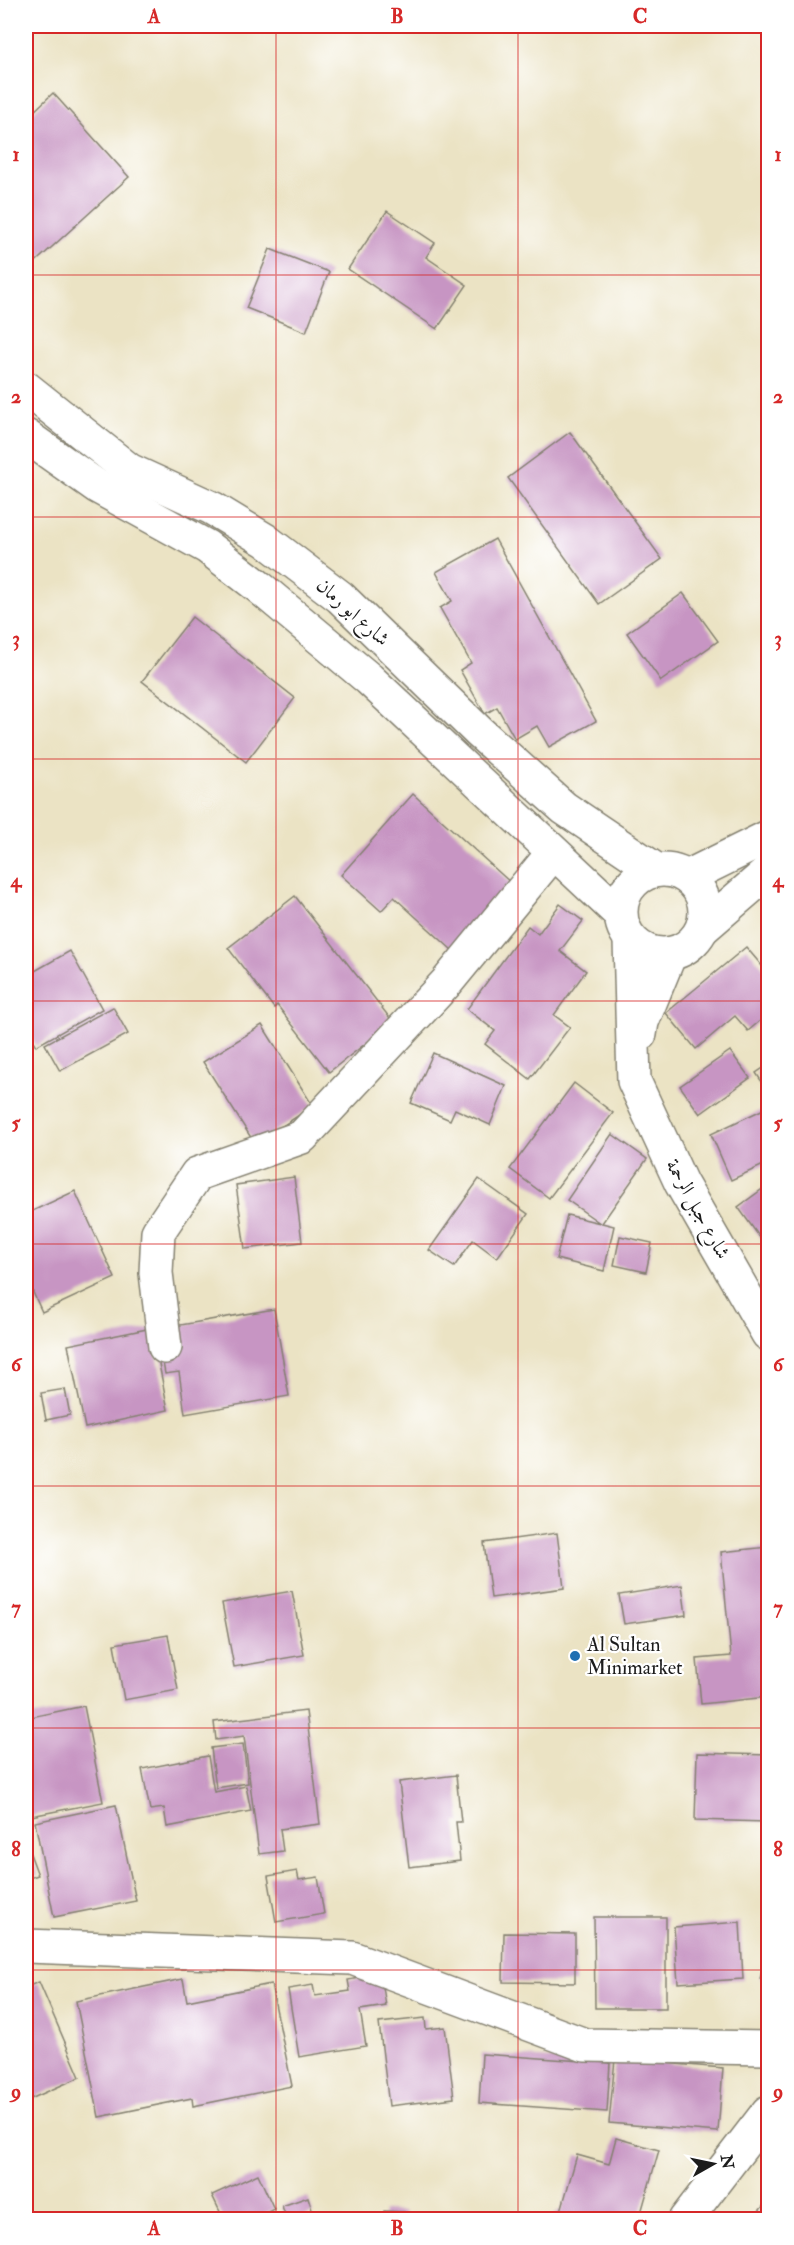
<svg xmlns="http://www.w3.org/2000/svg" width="794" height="2245" font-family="'IM FELL Double Pica',Amiri,serif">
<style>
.building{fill:#c795c3}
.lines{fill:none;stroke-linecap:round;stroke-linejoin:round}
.minor-casing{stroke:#848070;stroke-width:36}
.secondary-casing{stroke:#848070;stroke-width:36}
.minor{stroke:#fff;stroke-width:33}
.secondary{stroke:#fff;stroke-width:33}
.grid{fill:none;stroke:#d62828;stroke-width:1.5;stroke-opacity:0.55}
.poi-dot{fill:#1f6fb2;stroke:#fff;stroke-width:2}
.labels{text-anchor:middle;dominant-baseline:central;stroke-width:4.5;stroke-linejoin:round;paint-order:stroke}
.street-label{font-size:20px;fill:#1c1c1c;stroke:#fff}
.poi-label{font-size:20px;fill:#1c1c1c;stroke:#fff;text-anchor:start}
.neatline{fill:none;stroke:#d62828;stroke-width:2}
.grid-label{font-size:20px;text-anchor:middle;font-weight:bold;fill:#d62828}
</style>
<rect width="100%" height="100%" fill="#fff"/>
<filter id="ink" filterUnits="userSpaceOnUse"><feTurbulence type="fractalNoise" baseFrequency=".0167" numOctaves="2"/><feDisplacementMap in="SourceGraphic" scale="12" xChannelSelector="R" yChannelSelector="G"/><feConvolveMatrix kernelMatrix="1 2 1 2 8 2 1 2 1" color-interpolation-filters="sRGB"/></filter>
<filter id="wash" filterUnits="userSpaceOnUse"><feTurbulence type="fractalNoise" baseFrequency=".008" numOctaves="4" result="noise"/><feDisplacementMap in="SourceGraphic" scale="24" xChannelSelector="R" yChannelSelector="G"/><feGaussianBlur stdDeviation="1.35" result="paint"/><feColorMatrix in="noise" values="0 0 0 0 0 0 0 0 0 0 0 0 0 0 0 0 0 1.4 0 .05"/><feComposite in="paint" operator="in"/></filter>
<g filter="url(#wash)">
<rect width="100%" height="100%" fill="#ebe3c4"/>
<g id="blocks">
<g class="building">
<path d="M53 93 129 177 30 267 26 262V119Z"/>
<path d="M387 211 435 243 426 257 467 285 437 329 348 269Z"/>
<path d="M270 249 329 272 306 332 246 308Z"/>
<path d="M570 432 662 559 599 604 508 478Z"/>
<path d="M495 539 596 721 549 747 537 726 515 739 497 707 485 714 460 670 471 663 440 608 452 601 436 572Z"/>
<path d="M683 593 718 641 661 681 627 633Z"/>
<path d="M192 617 295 698 246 762 142 681Z"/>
<path d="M413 794 512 884 452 950 394 897 381 911 341 875Z"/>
<path d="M295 896 393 1022 329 1072 277 1005 274 1008 228 948Z"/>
<path d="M560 904 583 921 560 951 586 971 554 1015 570 1027 530 1079 485 1044 495 1031 467 1009 528 926 538 934Z"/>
<path d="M746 947 768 973V1014L748 1031 735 1016 696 1049 666 1013Z"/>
<path d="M70 951 102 1009 36 1046 26 1028V976Z"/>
<path d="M113 1007 128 1034 60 1071 45 1044Z"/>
<path d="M262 1025 313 1106 255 1144 203 1062Z"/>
<path d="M730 1051 750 1078 700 1114 680 1086Z"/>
<path d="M433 1053 506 1086 490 1125 455 1109 450 1120 411 1103Z"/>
<path d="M768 1065V1086L766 1088 756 1073Z"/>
<path d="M574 1083 613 1113 549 1198 510 1169Z"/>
<path d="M768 1107V1163L731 1180 711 1134Z"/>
<path d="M612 1134 647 1159 602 1223 614 1226 604 1271 556 1259 567 1215 600 1223 567 1200Z"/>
<path d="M294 1177 302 1242 245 1249 236 1185Z"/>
<path d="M479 1179 528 1214 497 1258 473 1240 454 1267 429 1250Z"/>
<path d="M768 1185V1249L738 1207Z"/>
<path d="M75 1191 115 1278 42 1312 26 1277V1214Z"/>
<path d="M620 1236 652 1243 646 1272 614 1265Z"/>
<path d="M274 1309 289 1396 185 1414 179 1372 165 1374 157 1329Z"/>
<path d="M152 1328 168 1410 85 1428 68 1345Z"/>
<path d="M65 1389 70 1415 46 1420 41 1393Z"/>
<path d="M557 1533 564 1588 491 1598 484 1543Z"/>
<path d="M768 1547V1697L701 1704 697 1659 731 1656 721 1552Z"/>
<path d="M682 1585 686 1615 624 1624 619 1595Z"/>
<path d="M292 1591 304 1655 234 1667 222 1603Z"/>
<path d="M168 1635 178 1690 124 1700 114 1644Z"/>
<path d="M84 1706 103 1802 26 1817V1718Z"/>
<path d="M306 1711 320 1824 280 1829 283 1851 259 1854 244 1736 216 1740 214 1722Z"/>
<path d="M243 1744 248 1783 216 1788 211 1748Z"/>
<path d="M697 1753 768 1755V1809L767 1822 695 1820Z"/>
<path d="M208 1756 214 1792 246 1786 251 1811 167 1827 164 1808 150 1810 142 1769Z"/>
<path d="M456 1775 461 1822H456L460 1861 409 1867 399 1782Z"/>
<path d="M116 1805 136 1901 54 1917 35 1822Z"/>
<path d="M26 1843 38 1875 26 1879Z"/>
<path d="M297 1871 299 1880 318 1877 324 1914 276 1922 268 1876Z"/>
<path d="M594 1917H666V2008H595Z"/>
<path d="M740 1922 743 1979 678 1983 674 1927Z"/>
<path d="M504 1933 575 1934V1983L503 1982Z"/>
<path d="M768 1949V1981L760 1979Z"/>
<path d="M381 1974 386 2006 360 2010 366 2046 299 2057 288 1989 313 1985 315 1996 350 1991 348 1980Z"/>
<path d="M183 1979 187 2001 271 1984 292 2086 193 2106 192 2098 99 2117 76 2001Z"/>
<path d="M39 1982 80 2077 26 2101V1987Z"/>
<path d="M425 2018 426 2029 445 2027 454 2098 389 2106 379 2023Z"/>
<path d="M482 2054 610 2063 607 2112 479 2103Z"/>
<path d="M615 2059 723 2068 718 2132 609 2123Z"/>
<path d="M616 2138 659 2150 639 2220H581L565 2215 571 2220H551L559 2210 561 2211 577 2155 609 2164Z"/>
<path d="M258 2174 274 2209 252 2220H224L212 2195Z"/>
<path d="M308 2197 313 2213 293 2220H287L282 2206Z"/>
<path d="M766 2203 768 2205V2220H751Z"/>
<path d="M384 2211 404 2212V2220H383Z"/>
</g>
</g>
</g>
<g filter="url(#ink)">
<use href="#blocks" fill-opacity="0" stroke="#848070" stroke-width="1.5"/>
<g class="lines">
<defs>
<g id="minor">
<path d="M165 1347 156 1273 158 1232 197 1174 302 1137 447 982 553 853"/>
<path d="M685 2220 768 2112"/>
</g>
<g id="secondary">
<path d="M26 388 129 470 212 508 265 540 340 597 479 732 564 808 656 870"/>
<path d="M26 436 98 487 207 547 259 587 369 679 620 914"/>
<circle cx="663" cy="912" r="42"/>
<path d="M687 877 768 837"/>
<path d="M703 928 768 872"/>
<path d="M630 940 634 1081 681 1183 768 1334"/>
<path d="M640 1034 642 1022 670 954"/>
<path d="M26 1946 352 1958 585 2045 768 2048"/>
</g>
</defs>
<use href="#minor" class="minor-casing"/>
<use href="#secondary" class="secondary-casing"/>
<use href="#minor" class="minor"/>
<use href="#secondary" class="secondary"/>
</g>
</g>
<path class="grid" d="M276 26V2220M518 26V2220M26 275H768M26 517H768M26 759H768M26 1001H768M26 1244H768M26 1486H768M26 1728H768M26 1970H768"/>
<circle class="poi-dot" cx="575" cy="1656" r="6"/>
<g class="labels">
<g class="street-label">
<text transform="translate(353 612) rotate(42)">شارع ابو رمان</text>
<text transform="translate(698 1209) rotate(61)">شارع جبل الرحمة</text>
</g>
<g class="poi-label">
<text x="587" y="1644">Al Sultan<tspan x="587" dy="23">Minimarket</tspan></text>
</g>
</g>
<rect width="794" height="2245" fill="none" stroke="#fff" stroke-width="66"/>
<g transform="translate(713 2164) rotate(81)" stroke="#ffffff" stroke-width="4.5" paint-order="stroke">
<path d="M0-4.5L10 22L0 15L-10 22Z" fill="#1c1c1c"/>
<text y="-9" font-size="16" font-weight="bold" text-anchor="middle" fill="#1c1c1c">N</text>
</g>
<rect x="33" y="33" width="728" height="2179" class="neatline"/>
<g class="grid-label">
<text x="154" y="23">A</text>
<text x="397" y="23">B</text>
<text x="640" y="23">C</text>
<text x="16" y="161">1</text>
<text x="778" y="161">1</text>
<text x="16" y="403">2</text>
<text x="778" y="403">2</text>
<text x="16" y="645">3</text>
<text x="778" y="645">3</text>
<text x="16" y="887">4</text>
<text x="778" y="887">4</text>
<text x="16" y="1129">5</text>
<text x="778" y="1129">5</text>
<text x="16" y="1371">6</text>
<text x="778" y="1371">6</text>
<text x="16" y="1614">7</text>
<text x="778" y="1614">7</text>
<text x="16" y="1856">8</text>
<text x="778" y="1856">8</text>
<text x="16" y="2098">9</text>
<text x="778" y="2098">9</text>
<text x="154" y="2235">A</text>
<text x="397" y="2235">B</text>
<text x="640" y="2235">C</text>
</g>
</svg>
